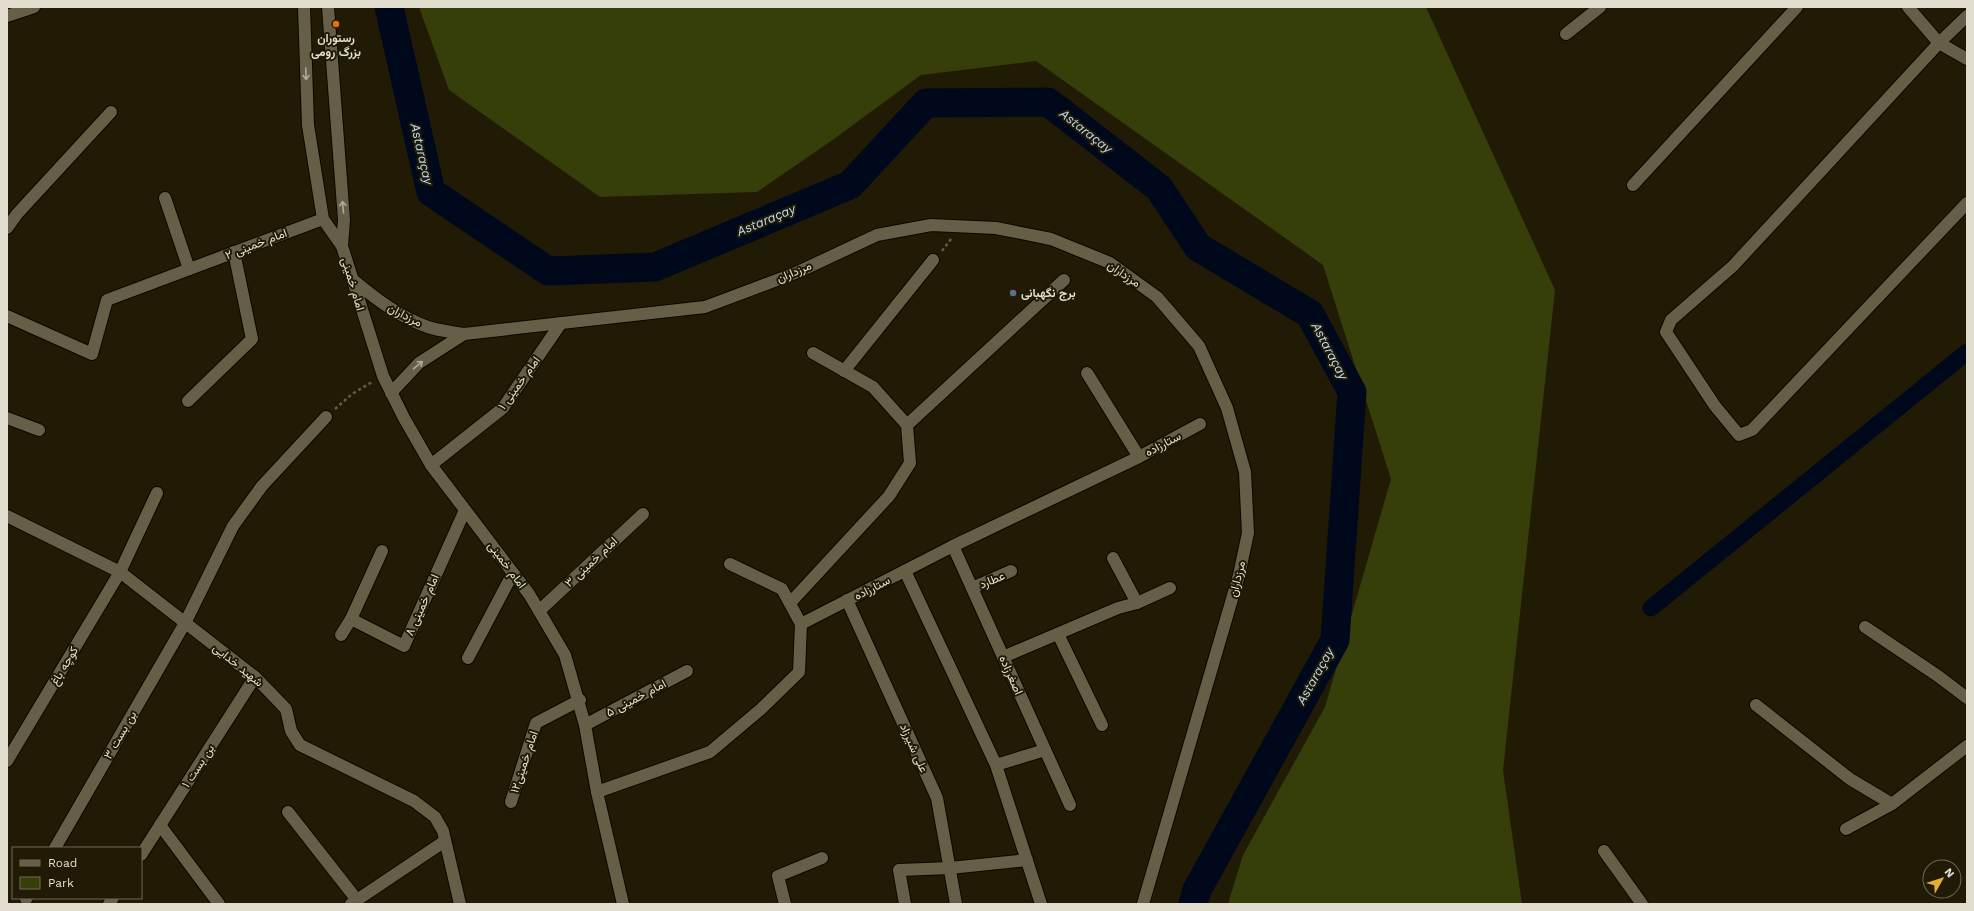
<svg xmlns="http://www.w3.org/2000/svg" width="1974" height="911" font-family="'Work Sans',Vazirmatn,sans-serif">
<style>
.green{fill:#363e09}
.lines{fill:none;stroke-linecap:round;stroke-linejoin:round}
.canal{stroke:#00091b;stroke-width:17}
.river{stroke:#00091b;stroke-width:29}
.minor-casing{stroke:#0b0600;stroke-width:14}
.path{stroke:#625d4b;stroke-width:2.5;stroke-dasharray:3 3;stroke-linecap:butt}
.minor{stroke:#655f48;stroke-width:12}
.oneway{stroke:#afab9a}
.food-dot{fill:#e8710a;stroke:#211b06;stroke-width:1.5}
.service-dot{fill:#5c6f8a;stroke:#211b06;stroke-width:1.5}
.labels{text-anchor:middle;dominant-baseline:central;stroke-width:4;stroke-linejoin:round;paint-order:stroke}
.poi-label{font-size:12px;font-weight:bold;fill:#e1ded0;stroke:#211b06}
.street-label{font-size:12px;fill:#e1ded0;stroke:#211b06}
.water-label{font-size:13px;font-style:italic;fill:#bcdcfe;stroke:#211b06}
</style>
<rect width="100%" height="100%" fill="#211b06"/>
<path class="green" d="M419 7H1426L1555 290 1503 770 1522 904H1228L1243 855 1325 707 1391 479 1323 265 1036 61 921 75 834 139 757 192 600 197 449 90Z"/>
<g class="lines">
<path class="canal" d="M1651 608 1967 352"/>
<path class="river" d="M389 7 431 192 548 271 655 267 850 185 926 103 1048 102 1159 188 1198 247 1310 314 1352 392 1335 640 1197 890 1193 904"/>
<defs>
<g id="minor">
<path d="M304 7 308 125 323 219 342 246 383 376 404 418 431 465 529 594 565 655 585 725 597 792 623 904"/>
<path d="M328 7 344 220 342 246"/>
<path d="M1908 7 1939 43 1967 59"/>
<path d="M7 16 34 7"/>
<path d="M1967 16 1939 43 1733 266 1671 320 1666 332 1715 406 1739 435 1752 430 1967 203"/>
<path d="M1566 34 1600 7"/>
<path d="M1633 185 1797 7"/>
<path d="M165 198 189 269"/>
<path d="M7 228 17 214 111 112"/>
<path d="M353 280C376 299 399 317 428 327 439 331 453 332 464 334L419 363 391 393"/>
<path d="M7 316 92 354 107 300 323 219"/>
<path d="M464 334 705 307 798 272 877 235 931 225 996 228 1051 239 1110 263 1157 297 1199 346 1227 408 1245 472 1248 533 1239 575 1143 904"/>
<path d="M844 371 933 260"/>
<path d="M1087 373 1139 457"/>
<path d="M188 401 252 339 234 252"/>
<path d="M7 418 39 430"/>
<path d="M907 425 1064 280"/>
<path d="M431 465 503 408 561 323"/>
<path d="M7 516 120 572 255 677 286 709 291 731 300 745 414 801 435 817 443 831 460 904"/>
<path d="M953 546 1070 805"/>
<path d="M1113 558 1137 603"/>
<path d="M730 564 782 589 801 624"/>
<path d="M905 571 996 765 1041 904"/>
<path d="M972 588 1011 571"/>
<path d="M847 600 937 798 956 904"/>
<path d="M790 603 889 496 910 463 907 425 873 387 813 353"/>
<path d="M539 611 643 514"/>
<path d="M351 619 404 646 465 510"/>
<path d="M801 624 953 546 1139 457 1200 424"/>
<path d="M1865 627 1938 676 1967 698"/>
<path d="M1058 634 1102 725"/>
<path d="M341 635 351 619 382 551"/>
<path d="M1003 657 1118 608 1137 603 1170 588"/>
<path d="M468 658 513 573"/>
<path d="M1756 705 1850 779 1892 804"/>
<path d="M585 725 687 671"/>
<path d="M7 761 120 572 157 493"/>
<path d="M996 765 1045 750"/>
<path d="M597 792 710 752 761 709 799 672 801 624"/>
<path d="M511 802 536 723 580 700"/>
<path d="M288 812 357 900"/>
<path d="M160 825 219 904"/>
<path d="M1846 829 1892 804 1967 746"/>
<path d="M55 848 185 623 233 526 262 486 326 417"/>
<path d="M1604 851 1642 904"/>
<path d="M141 855 255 677"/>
<path d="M26 899 27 898"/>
<path d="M109 904 113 898"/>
<path d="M351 904 445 841"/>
<path d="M785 904 778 876 822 858"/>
<path d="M905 904 899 870 950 868 1027 860"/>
</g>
</defs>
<use href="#minor" class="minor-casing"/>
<g class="path">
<path d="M942 251 951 239"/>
<path d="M335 409 352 394 372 382"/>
</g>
<use href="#minor" class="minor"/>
</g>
<defs><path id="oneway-shaft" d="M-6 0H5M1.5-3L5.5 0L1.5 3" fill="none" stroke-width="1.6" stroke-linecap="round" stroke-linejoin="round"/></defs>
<g class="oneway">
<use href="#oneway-shaft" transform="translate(306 74) rotate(88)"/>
<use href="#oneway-shaft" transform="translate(343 207) rotate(-95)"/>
<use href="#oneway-shaft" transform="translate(418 365) rotate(-40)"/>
</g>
<circle class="food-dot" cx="336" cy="24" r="4"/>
<circle class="service-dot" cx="1013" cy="293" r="4"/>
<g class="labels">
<g class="poi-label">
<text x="336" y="38">رستوران<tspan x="336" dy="14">بزرگ رومی</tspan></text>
<text x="1021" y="293" text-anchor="start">برج نگهبانی</text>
</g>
<g class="street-label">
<text transform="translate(256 244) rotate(-21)">امام خمینی ۲</text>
<text transform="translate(794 272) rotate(-23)">مرزداران</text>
<text transform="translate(1124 274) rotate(34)">مرزداران</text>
<text transform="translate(353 284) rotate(73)">امام خمینی</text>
<text transform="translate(405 315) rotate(27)">مرزداران</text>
<text transform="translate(519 383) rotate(-54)">امام خمینی ۱</text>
<text transform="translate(1163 444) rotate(-28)">ستارزاده</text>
<text transform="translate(591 562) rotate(-43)">امام خمینی ۳</text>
<text transform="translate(507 565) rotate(53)">امام خمینی</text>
<text transform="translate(1237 579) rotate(-76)">مرزداران</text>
<text transform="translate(992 580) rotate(-23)">عطارد</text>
<text transform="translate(872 588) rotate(-27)">ستارزاده</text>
<text transform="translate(422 605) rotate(-66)">امام خمینی ۸</text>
<text transform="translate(238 665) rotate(39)">شهید خدایی</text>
<text transform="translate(64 666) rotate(-59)">کوچه باغ</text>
<text transform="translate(1011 675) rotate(66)">اصغرزاده</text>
<text transform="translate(636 698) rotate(-28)">امام خمینی ۵</text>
<text transform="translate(120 735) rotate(-60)">بن بست ۳</text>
<text transform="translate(914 748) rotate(66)">علی شیرزاد</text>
<text transform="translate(524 762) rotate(-72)">امام خمینی۱۲</text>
<text transform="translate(198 766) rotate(-57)">بن بست ۱</text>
</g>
<g class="water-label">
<text transform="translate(1086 131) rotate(38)">Astaraçay</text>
<text transform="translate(422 154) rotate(77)">Astaraçay</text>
<text transform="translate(766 220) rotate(-23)">Astaraçay</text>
<text transform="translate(1330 351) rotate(62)">Astaraçay</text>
<text transform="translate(1315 676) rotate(-61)">Astaraçay</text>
</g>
</g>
<rect width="1974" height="911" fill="none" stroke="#e1ded0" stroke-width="16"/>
<rect x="12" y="847" width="130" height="52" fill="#211b06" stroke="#6e6957"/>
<rect x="20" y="860" width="20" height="6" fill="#655f48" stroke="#6e6957"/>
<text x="48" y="867" font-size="12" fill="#e1ded0">Road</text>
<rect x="20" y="877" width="20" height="12" fill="#363e09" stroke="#6e6957"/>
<text x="48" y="887" font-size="12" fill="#e1ded0">Park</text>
<g transform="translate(1942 879) rotate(51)"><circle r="19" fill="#211b06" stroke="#6e6957"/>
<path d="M0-3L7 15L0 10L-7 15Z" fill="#e1af34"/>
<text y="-6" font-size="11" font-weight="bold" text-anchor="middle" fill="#e1ded0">N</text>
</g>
</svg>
